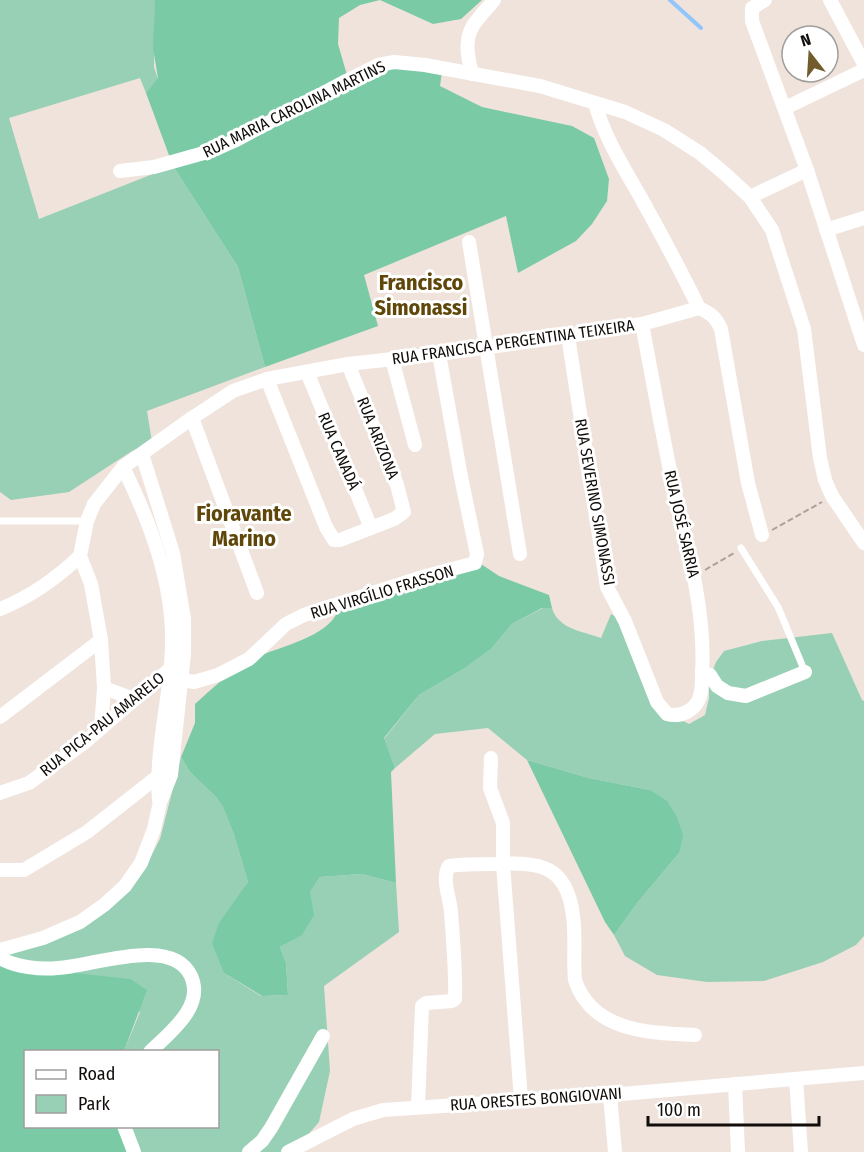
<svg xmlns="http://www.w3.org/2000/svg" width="864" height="1152" font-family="'Fira Sans Condensed',sans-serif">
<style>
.green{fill:#97d0b5}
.forest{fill:#7acaa6}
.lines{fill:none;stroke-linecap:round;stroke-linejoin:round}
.stream{stroke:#91c6fc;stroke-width:4}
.path{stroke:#aba19b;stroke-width:2;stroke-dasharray:6 3;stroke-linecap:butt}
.service{stroke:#fff;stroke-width:7}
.minor{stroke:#fff;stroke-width:14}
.labels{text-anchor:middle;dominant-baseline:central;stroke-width:6;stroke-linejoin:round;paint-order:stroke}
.street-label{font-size:16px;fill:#110d0b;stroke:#fff}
.district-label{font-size:22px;font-weight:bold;fill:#5f4609;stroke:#fff}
</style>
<rect width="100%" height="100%" fill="#f0e3dc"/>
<g class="green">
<path d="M0 0H155L154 67 158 79 146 93 140 78 9 118 39 219 173 166 238 267 265 367 147 411 152 442 132 451 69 492 11 500 0 492Z"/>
<path d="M543 608H552C558 629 582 631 601 638L611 614 631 625 654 693 670 714 689 724 705 715 709 698V681L716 662 724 651 762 641 832 633 862 700 864 701V936L856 945 823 962 764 981 707 982 657 975 625 956 614 935 638 902 679 853 650 790 589 778 527 760 488 728 435 734 395 768 384 739 419 695 465 668 491 649 512 624Z"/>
<path d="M181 757 190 772 216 797 223 807 234 835 248 882 237 900 224 973 261 996 288 995 286 963 280 947 301 935 310 892 320 877 362 874 396 883 399 932 324 986 330 1071 319 1122 293 1152H131L118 1127 218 1126V1052L124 1051 140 1012 67 971 0 956 64 936 120 899 145 868 160 839Z"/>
</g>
<g class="forest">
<path d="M155 0H482L461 19 433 24 380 0 360 5 339 18 338 44 347 75 403 60 442 72 440 86 482 107 572 126 594 138 609 179 607 201 592 224 576 241 518 273 506 216 364 275 378 326 265 367 238 267 173 166 146 93 158 78 153 48Z"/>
<path d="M475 560 499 576 549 595 552 608H542L512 624 491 649 465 668 419 695 384 738 395 768 391 772 396 883 362 874 320 877 310 892 314 915 302 935 280 947 286 963 288 995 262 996 224 973 212 943 219 923 248 882 234 835 223 807 216 797 190 772 181 757 195 723V704C212 689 230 671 250 660 276 647 326 639 338 611Z"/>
<path d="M527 760 589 778 650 790 667 801 677 817 683 835 679 853 638 902 614 935 605 922Z"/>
<path d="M0 965 130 979 147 990 124 1051 26 1052V1126L117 1127 131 1152H0Z"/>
</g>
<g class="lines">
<path class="stream" d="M670 0 701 28"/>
<g class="path">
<path d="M772 530 822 502"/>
<path d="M705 570 734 553"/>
</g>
<g class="service">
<path d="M0 521H87"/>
<path d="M741 548 778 607 805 672"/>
</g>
<g class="minor">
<path d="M765 0 752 8V21L807 170 864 345"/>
<path d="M830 0 864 64"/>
<path d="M472 74C467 55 463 35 478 19 483 12 489 7 494 0"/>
<path d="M595 103C604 137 624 168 641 198 661 234 681 271 699 308"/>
<path d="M785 108 864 70"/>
<path d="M120 171 154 167 211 151 236 140 346 81 378 65 394 62 425 65 540 86 625 112 664 130 700 153 724 173 750 197 772 230 804 329 820 458 825 480 832 496 864 543"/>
<path d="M750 197 807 170"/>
<path d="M826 230 864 218"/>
<path d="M469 242 520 554"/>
<path d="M699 308C710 313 716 317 721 329L748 483 762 535"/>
<path d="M568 336 607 587 625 621 657 702 667 714C681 718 696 710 700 696 702 690 702 681 702 674 706 608 686 544 672 480 661 428 652 376 642 324"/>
<path d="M392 359 415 445"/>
<path d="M307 372 371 528"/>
<path d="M267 379 326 527 334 540H340L394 519 404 512 397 485 348 364"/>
<path d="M192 418 257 593"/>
<path d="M123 467C150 522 174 584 172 646 171 697 155 748 159 800"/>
<path d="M0 609C30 597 57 578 80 556"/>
<path d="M702 672 710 675 717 686 728 693 746 696 805 672"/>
<path d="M170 678 194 682 218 675 249 659 286 624 304 615 426 576 475 563 477 554 461 477 439 354"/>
<path d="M104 688 134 699"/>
<path d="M0 717 101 640"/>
<path d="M101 728 104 688 101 640 91 584 80 556 87 521 94 504 123 467 192 418 233 391 267 379 348 364 439 354 568 336 642 324 699 308"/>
<path d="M491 758 490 788 503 823V864L521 1100"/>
<path d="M0 793 29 783 85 742 171 668"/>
<path d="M0 870H24L87 832 157 777 163 776"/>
<path d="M0 950 43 938 80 922 104 905 125 886 141 863 154 829 160 802 171 775 184 654V619L173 553 142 454"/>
<path d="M0 958C16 967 40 970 58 968 93 966 172 935 191 976 205 1007 169 1033 150 1052"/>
<path d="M796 1079 801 1152"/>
<path d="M735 1084 738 1152"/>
<path d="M610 1095 615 1152"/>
<path d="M418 1107 422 1006 426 1003 452 1001 455 999C456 971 453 940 451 912 450 897 441 879 449 866 464 864 479 864 495 864 539 862 567 864 573 916 576 937 573 959 575 980 592 1032 650 1033 695 1035"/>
<path d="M124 1126 134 1152"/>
<path d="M249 1152 262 1141 271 1128 323 1036"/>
<path d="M288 1152 353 1119 383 1110 610 1095 864 1073"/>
</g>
</g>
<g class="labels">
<g class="street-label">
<text transform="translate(294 109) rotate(-26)">RUA MARIA CAROLINA MARTINS</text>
<text transform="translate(513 342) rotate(-8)">RUA FRANCISCA PERGENTINA TEIXEIRA</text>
<text transform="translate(378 438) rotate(68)">RUA ARIZONA</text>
<text transform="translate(339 451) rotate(67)">RUA CANADÁ</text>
<text transform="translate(595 502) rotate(80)">RUA SEVERINO SIMONASSI</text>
<text transform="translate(682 524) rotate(77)">RUA JOSÉ SARRIA</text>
<text transform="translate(382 592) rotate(-17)">RUA VIRGÍLIO FRASSON</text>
<text transform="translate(102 724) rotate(-39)">RUA PICA-PAU AMARELO</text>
<text transform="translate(536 1099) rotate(-4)">RUA ORESTES BONGIOVANI</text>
</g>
<g class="district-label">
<text x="421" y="282">Francisco<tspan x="421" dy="25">Simonassi</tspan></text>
<text x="244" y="513">Fioravante<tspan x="244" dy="25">Marino</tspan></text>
</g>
</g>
<rect x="24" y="1050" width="195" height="78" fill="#ffffff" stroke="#a09e9d" stroke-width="1.5"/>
<rect x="36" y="1070" width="30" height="9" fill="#ffffff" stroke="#a09e9d" stroke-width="1.5"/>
<text x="78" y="1080" font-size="18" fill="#110d0b">Road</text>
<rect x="36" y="1095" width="30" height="18" fill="#97d0b5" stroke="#a09e9d" stroke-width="1.5"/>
<text x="78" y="1110" font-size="18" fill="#110d0b">Park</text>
<g transform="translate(810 54) rotate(343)"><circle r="28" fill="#ffffff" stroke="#a09e9d" stroke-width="1.5"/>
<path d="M0-4.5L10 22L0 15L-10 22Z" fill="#735c2c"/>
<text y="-9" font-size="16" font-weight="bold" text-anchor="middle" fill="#110d0b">N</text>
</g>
<path d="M648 1116v9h171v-9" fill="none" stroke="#110d0b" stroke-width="3"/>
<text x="657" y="1116" font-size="18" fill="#110d0b" stroke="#ffffff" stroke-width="4.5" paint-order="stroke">100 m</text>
</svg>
